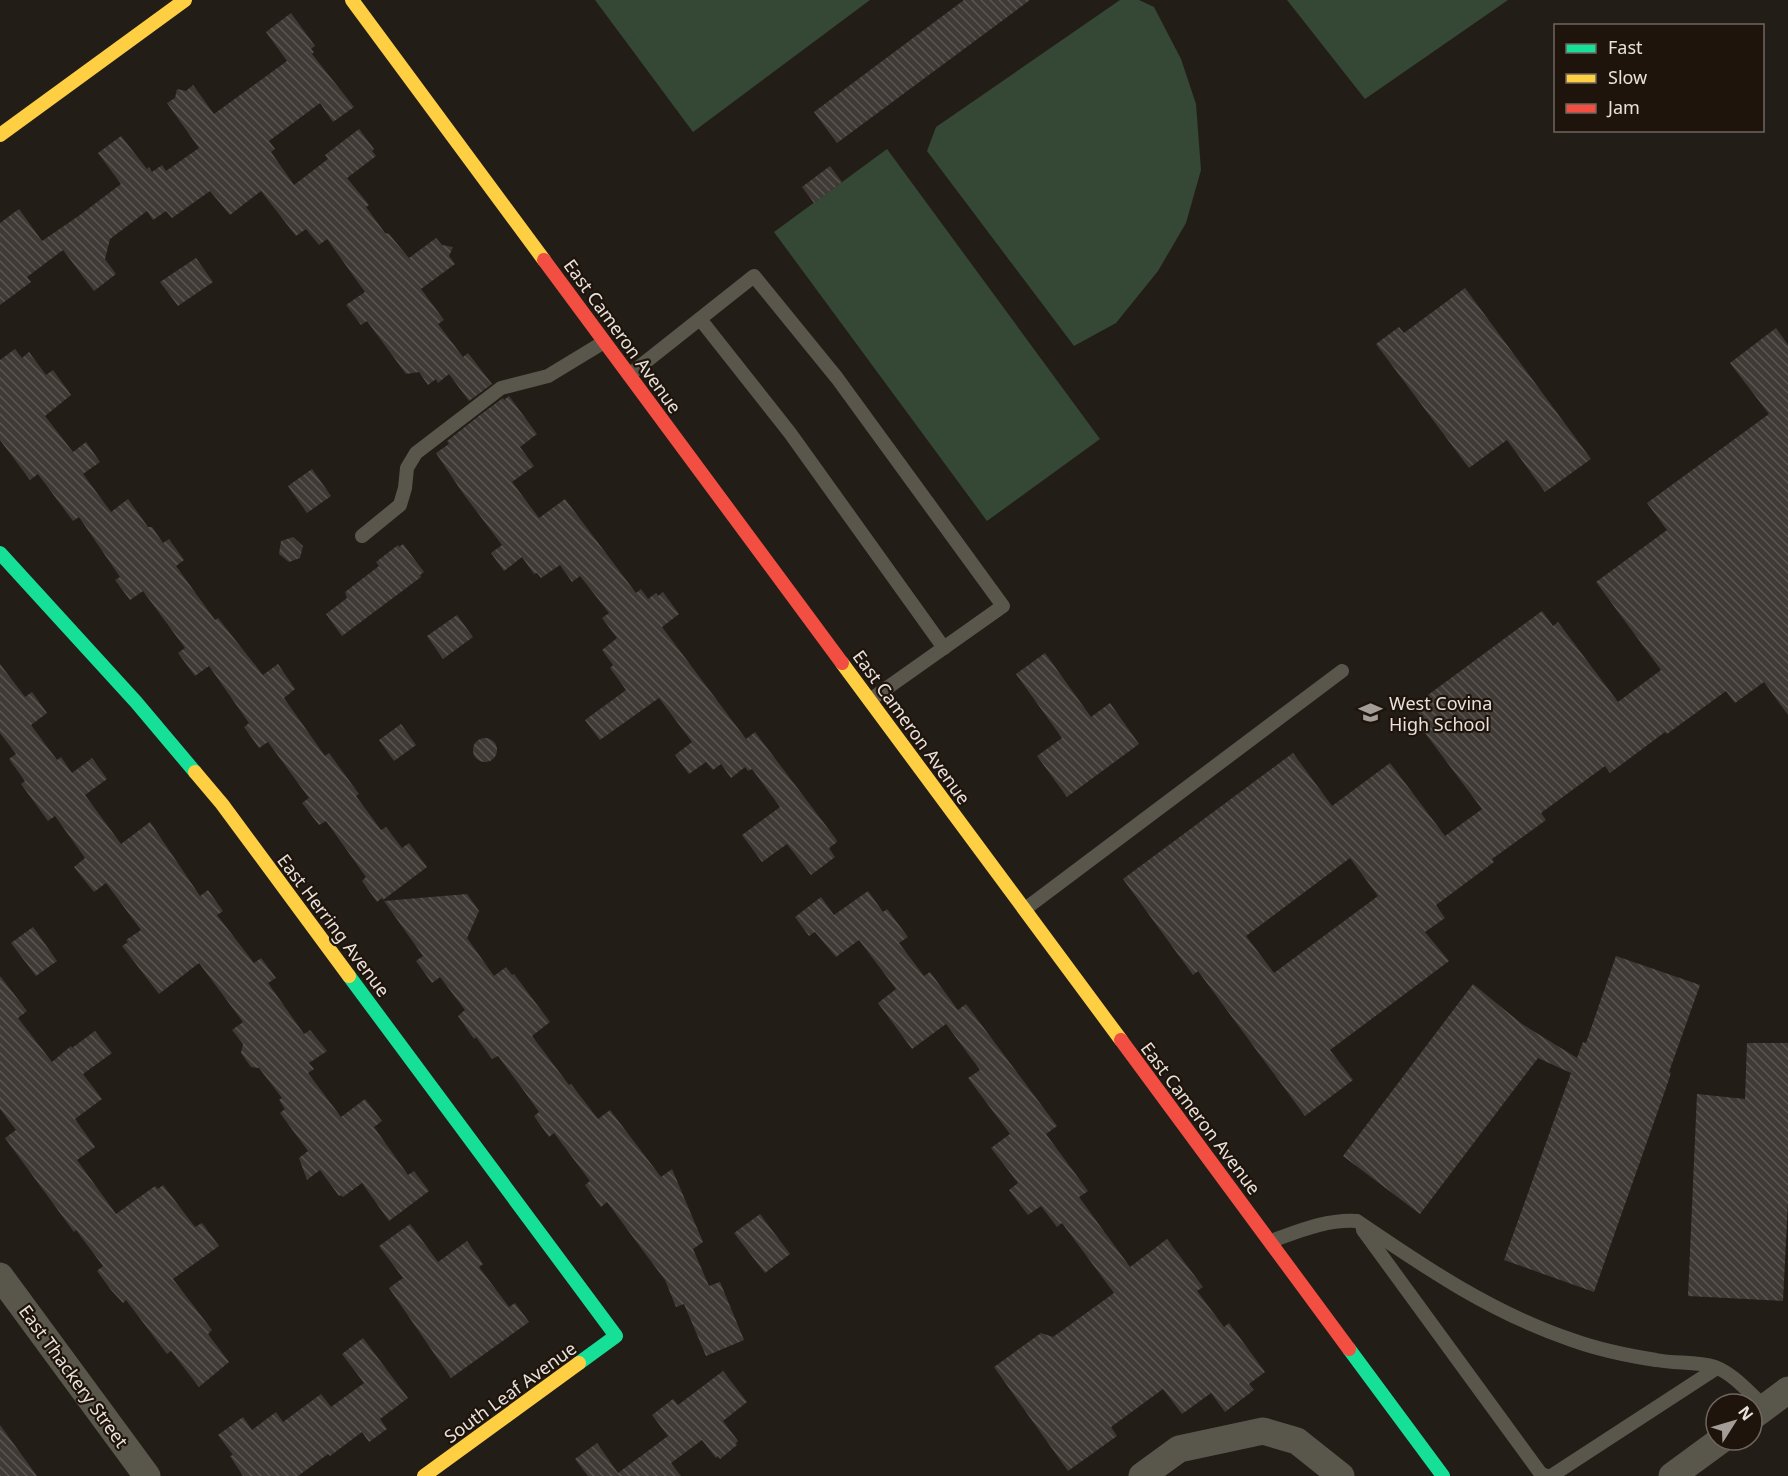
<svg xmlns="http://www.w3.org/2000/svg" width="1788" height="1476" font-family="'Noto Sans',sans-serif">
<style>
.grass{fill:#354735}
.building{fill:url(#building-back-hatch);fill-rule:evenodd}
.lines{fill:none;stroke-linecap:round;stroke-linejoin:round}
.lane{stroke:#59574c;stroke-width:14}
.street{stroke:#59574c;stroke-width:27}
.fast{stroke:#16e098;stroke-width:14}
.slow{stroke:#ffcf43;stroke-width:14}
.jam{stroke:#f24e42;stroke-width:14}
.labels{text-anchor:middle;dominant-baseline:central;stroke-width:4.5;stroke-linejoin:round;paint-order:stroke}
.street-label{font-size:18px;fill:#e9e2dc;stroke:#1e140b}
.poi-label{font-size:18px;fill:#e9e2dc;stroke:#1e140b;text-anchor:start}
</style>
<defs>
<pattern id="building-back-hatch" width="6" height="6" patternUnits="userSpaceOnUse" patternTransform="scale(1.5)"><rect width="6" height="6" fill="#3f3a36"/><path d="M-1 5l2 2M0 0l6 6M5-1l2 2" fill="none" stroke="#5b5652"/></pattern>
</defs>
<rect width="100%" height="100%" fill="#231d18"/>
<g class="grass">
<path d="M595 0H870L693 132Z"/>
<path d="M1120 0H1139L1154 7 1181 59 1196 104 1201 170 1186 223 1158 271 1116 323 1074 346 927 151 936 127Z"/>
<path d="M1287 0H1508L1365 99Z"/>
<path d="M887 149 1100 439 987 521 774 232Z"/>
</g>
<g class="building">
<path d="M964 0H1030L837 143 814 112Z"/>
<path d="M291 13 315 46 311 49 314 52 312 54 354 107 333 122 320 103 269 141 275 149 271 152 294 185 328 159 325 155 359 129 374 149 372 151 376 156 347 178 369 205 366 207 385 233 389 234 409 258 436 238 442 245 453 247 449 256 455 264 421 289 444 320 438 324 463 357 468 353 492 384 469 401 449 374 438 383 436 379 428 385 419 372 406 374 367 321 361 325 346 305 365 292 327 239 319 245 306 229 296 236 261 191 230 215 210 191 172 218 166 211 153 220 147 211 110 239 105 259 116 274 94 291 63 250 27 277 31 282 0 305V223L19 209 42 241 80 215 121 184 98 153 121 136 147 169 149 167 152 172 162 165 166 171 199 148 167 103 175 98 177 89 186 91 193 85 214 114 287 61 266 32Z"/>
<path d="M830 166 842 182 814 203 802 187Z"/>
<path d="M196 258 213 282 178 306 160 282Z"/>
<path d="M1465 288 1591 459 1545 492 1507 440 1469 468 1376 344 1399 327 1404 333Z"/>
<path d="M1776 328 1788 345V715L1764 682 1735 703 1726 691 1667 734 1665 732 1610 773 1605 766 1541 813 1546 820 1492 859 1494 862 1436 905 1445 918 1425 932 1449 961 1330 1050 1353 1080 1305 1116 1198 971 1193 975 1123 879 1293 753 1332 806 1390 763 1445 836 1482 809 1419 725 1424 721 1413 706 1542 611 1553 626 1558 622 1618 702 1661 670 1596 582 1667 530 1647 503 1769 414 1730 363ZM1350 858 1378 896 1274 973 1246 936Z"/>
<path d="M15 349 22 358 29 352 46 375 53 370 71 395 45 416 73 452 86 442 100 462 83 474 111 512 128 499 148 527H152L163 543 169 539 184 560 176 566 215 620 218 618 263 675 278 664 295 689 284 698 325 756 329 753 359 794 356 796 381 830 386 827 402 848 409 843 427 867 383 900 382 898 377 902 362 881 366 877 326 821 319 825 302 803 309 798 268 742 259 748 244 727 249 723 209 666 195 676 178 653 185 648 143 591 130 600 115 580 120 577 79 517 73 521 38 474 30 480 0 440V360Z"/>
<path d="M509 396 537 434 520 447 534 466 512 482 539 518 565 499 636 593 641 589 648 599 656 593 658 596 663 592 679 614 662 627 746 739 755 732 836 839 837 842 829 848 835 857 811 875 787 844 762 862 742 835 780 807 752 769 748 771 745 767 731 778 721 764 713 770 706 762 689 774 675 755 692 742 659 698 600 740 585 720 626 690 610 668 613 665 602 650 617 638 602 618 609 613 580 576 572 582 560 565 541 578 537 573 534 574 522 557 504 571 491 553 502 545 462 492 436 453 449 444 447 441 480 415 503 398 504 400Z"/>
<path d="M312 469 331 496 307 513 288 486Z"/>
<path d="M293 537 303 546 300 558 289 562 279 554 281 541Z"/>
<path d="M403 544 424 572 420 575 421 577 342 636 326 614 347 598 345 592 379 566 376 562 398 545 399 547Z"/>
<path d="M457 615 473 637 443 659 427 636Z"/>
<path d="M1045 653 1091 717 1110 703 1139 744 1067 797 1037 756 1062 738 1016 674Z"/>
<path d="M0 664 25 697 32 692 47 713 31 725 57 760 61 757 72 773 92 758 107 779 85 795 121 844 150 822 200 896 208 890 223 911 217 915 254 963 261 958 276 978 268 983 304 1034 310 1030 327 1051 309 1063 314 1069 308 1073 341 1117 365 1099 382 1121 374 1127 408 1175 414 1171 429 1191 389 1221 362 1183 343 1197 341 1195 339 1196 320 1170 307 1180 299 1158 308 1151 280 1113 285 1109 279 1100 282 1098 259 1068 251 1067 241 1053 243 1044 232 1030 243 1022 199 963 159 994 122 946 128 942 126 940 141 930 106 883 94 892 74 867 85 858 55 816 48 821 21 784 25 781 9 759 16 754 0 733Z"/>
<path d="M401 724 416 745 394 761 379 740Z"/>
<circle cx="485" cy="750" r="12"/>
<path d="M868 891 883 912 887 909 908 937 899 943 924 976 930 972 958 1010 966 1004 1057 1126 1046 1134 1088 1191 1079 1197 1130 1267 1167 1239 1203 1287 1197 1291 1224 1327 1229 1323 1265 1372 1249 1384 1254 1390 1225 1412 1211 1393 1182 1414 1163 1389 1111 1427 1117 1436 1068 1471 994 1367 1041 1333 1053 1337 1114 1293 1062 1223 1057 1227 1041 1206 1028 1215 1009 1190 1018 1183 991 1148 1010 1134 968 1078 980 1070 946 1024 912 1049 878 1003 896 989 859 940 836 957 815 932 809 936 795 917 821 897 834 915Z"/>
<path d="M467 894 479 911 467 938 494 976 506 967 512 975 514 974 550 1022 532 1036 569 1085 571 1084 598 1119 610 1110 661 1177 672 1169 703 1242 693 1249 709 1286 720 1282 744 1340 706 1356 684 1304 676 1307 665 1280 644 1252 607 1202 601 1207 585 1185 590 1181 554 1133 549 1137 534 1116 539 1112 524 1091 498 1056 492 1059 476 1037 474 1039 458 1016 465 1010 440 977 432 983 416 961 423 956 384 901Z"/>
<path d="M33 927 57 961 36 976 11 943Z"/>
<path d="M1616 956 1700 985 1669 1072 1671 1073 1666 1088 1594 1292 1504 1260 1571 1073 1538 1058 1420 1214 1343 1156 1473 984 1522 1024 1577 1058 1583 1042 1586 1043Z"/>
<path d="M0 976 27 1011 18 1018 52 1062 71 1046 72 1048 95 1031 112 1053 83 1074 102 1099 75 1119 95 1147 77 1160 116 1214 155 1186 158 1189 163 1185 195 1227 202 1223 219 1246 173 1279 212 1330 208 1334 229 1362 199 1387 171 1351 167 1354 126 1300 123 1303 111 1290 97 1271 103 1266 76 1230 74 1232 5 1138 16 1130 0 1109Z"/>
<path d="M1747 1043H1788V1202L1783 1301 1688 1296 1697 1094 1745 1099Z"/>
<path d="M760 1214 790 1254 765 1273 734 1233Z"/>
<path d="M410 1224 438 1262 467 1241 483 1264 479 1267 509 1307 515 1303 529 1322 451 1378 389 1288 403 1278 379 1246Z"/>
<path d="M363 1338 408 1398 380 1419 387 1429 369 1442 362 1432 330 1456 328 1454 298 1476H243L230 1456 233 1455 218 1435 243 1417 252 1430 276 1412 283 1422 321 1394 331 1407 364 1383 342 1354Z"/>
<path d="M723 1371 747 1402 723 1421 738 1441 736 1443 737 1445 720 1459 718 1456 716 1458 702 1440 671 1463 681 1476H588L575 1459 597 1443 618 1473 668 1436 652 1415 673 1399 678 1405Z"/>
<path d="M0 1425 37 1476H0Z"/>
</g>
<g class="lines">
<g class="lane">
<path d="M700 319 790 433 944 648"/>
<path d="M629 375 754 276 837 378 1003 606 870 700"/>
<path d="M362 536 400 505 405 488 407 468 416 453 501 388 548 376 604 342"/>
<path d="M1025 909 1342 671"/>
<path d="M1363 1230 1541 1474 1547 1476"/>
<path d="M1271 1241C1299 1231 1327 1219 1357 1221 1426 1268 1492 1313 1572 1340 1597 1349 1630 1356 1656 1360 1676 1364 1696 1361 1715 1367 1734 1374 1750 1394 1765 1407"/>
<path d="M1551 1476 1717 1368"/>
</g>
<g class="street">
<path d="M0 1276 147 1476"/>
<path d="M1752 1417 1788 1390"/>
<path d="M1142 1476 1179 1449 1263 1431 1297 1441 1341 1476"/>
<path d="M1672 1476 1721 1440"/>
</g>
<g class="fast">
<path d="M0 553 136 702 195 772"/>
<path d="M349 976 616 1336 579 1363"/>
<path d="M1349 1349 1443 1476"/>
</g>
<g class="slow">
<path d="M352 0 544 260"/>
<path d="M0 135 185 0"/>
<path d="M842 663 1121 1040"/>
<path d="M195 772 222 804 349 976"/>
<path d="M424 1476 579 1363"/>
</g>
<g class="jam">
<path d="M544 260 842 663"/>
<path d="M1121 1040 1349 1349"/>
</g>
</g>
<defs>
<symbol id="school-bare" viewBox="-9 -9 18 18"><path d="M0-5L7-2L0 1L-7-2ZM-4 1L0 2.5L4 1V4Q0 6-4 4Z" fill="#a49d97" stroke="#1e140b" stroke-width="2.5" paint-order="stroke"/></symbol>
</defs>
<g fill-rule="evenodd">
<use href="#school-bare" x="1354" y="696" width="33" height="33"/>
</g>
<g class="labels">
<g class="street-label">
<text transform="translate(623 336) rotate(54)">East Cameron Avenue</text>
<text transform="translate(912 727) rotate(54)">East Cameron Avenue</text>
<text transform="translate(334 925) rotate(53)">East Herring Avenue</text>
<text transform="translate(1201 1118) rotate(53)">East Cameron Avenue</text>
<text transform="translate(74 1376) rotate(54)">East Thackery Street</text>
<text transform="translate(510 1392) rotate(-36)">South Leaf Avenue</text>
</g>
<g class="poi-label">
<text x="1389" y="703">West Covina<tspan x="1389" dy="21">High School</tspan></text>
</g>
</g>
<rect x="1554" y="24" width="210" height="108" fill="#1e140b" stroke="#6f665f" stroke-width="1.5"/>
<rect x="1566" y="44" width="30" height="9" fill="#16e098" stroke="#6f665f" stroke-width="1.5"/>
<text x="1608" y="54" font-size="18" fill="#e9e2dc">Fast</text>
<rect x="1566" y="74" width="30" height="9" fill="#ffcf43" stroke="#6f665f" stroke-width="1.5"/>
<text x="1608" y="84" font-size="18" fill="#e9e2dc">Slow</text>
<rect x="1566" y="104" width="30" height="9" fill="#f24e42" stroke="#6f665f" stroke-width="1.5"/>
<text x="1608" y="114" font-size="18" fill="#e9e2dc">Jam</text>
<g transform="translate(1734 1422) rotate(53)"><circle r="28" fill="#1e140b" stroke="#6f665f" stroke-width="1.5"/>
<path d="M0-4.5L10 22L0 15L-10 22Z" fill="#a49d97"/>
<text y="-9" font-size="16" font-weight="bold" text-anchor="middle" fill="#e9e2dc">N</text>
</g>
</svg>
